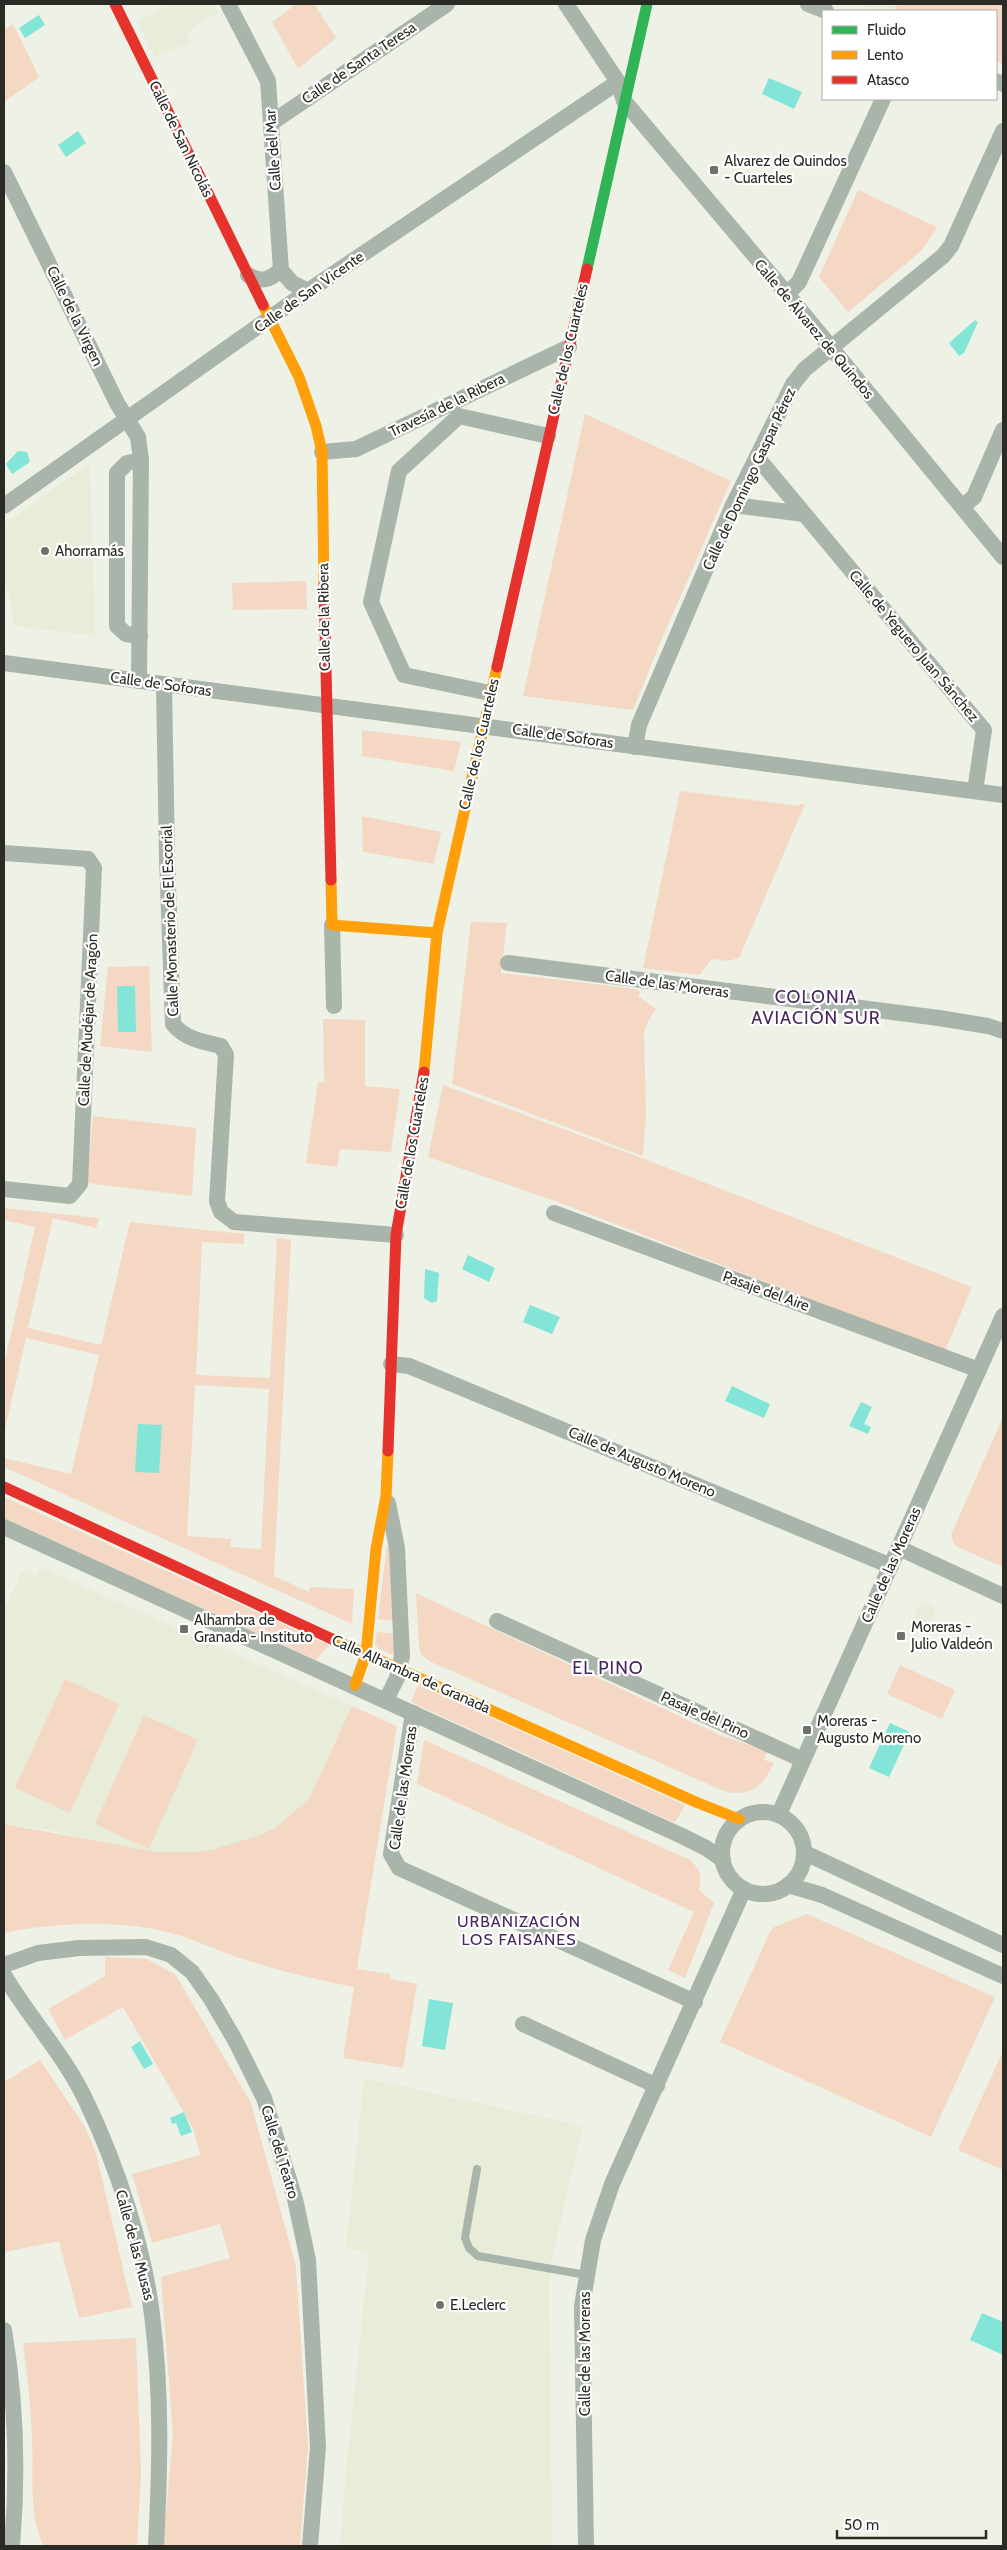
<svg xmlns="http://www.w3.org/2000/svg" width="1007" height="2550" font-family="Cabin,sans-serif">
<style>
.built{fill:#e8edd9}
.green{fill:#f4d8c3;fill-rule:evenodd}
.water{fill:#82e5d7}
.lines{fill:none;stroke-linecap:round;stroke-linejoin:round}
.lane{stroke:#a9b4aa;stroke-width:8}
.street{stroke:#a9b4aa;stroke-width:16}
.fast{stroke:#30b455;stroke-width:11}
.slow{stroke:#ff9f0a;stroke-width:11}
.jam{stroke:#e5322d;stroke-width:11}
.poi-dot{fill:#6f7068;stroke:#fff;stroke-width:2}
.labels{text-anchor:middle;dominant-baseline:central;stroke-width:4.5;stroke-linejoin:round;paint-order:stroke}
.street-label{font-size:15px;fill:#2a2b24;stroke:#fff}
.poi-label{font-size:15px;fill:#2a2b24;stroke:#fff;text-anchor:start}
.neighbourhood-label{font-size:16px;letter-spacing:1px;fill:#48265e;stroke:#fff}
.quarter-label{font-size:18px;letter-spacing:1px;fill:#48265e;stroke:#fff}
</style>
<rect width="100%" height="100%" fill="#eef1e6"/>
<g class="built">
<path d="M171 4H213L218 13 191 28 192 31 187 34 191 42 155 57 137 21Z"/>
<path d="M858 4H897L893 11H877Z"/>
<path d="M90 463 95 636 14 626 11 603 4 578V524Z"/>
<path d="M40 1567 352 1706 309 1799 275 1828 258 1836 233 1845 196 1852H148L48 1830 4 1824V1610L23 1571 36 1576Z"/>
<path d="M921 1601 936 1608 924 1635 908 1628Z"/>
<path d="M364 2078 583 2126 554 2250 549 2286 552 2546H340L345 2482 369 2254 346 2248Z"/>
</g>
<g class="green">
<path d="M296 4H314L336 38 298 69 272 22Z"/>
<path d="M897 4H1003V64L996 61V11H893Z"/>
<path d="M13 24 39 77 4 102V30Z"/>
<path d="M858 190 937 227 922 250 848 312 819 277Z"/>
<path d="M585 414 731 481 660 643 633 710 523 696Z"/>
<path d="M306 581 307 609 233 610 232 583Z"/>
<path d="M362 730 461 742 454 771 362 756Z"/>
<path d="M680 791 799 806 800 804H805L739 958 728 961 712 959 699 975 643 968Z"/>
<path d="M362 816 441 832 434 864 363 852Z"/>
<path d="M471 922 507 923 501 973 637 989 640 992 638 996 656 1009 647 1023 644 1034 646 1114 643 1156 452 1084Z"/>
<path d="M149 966 152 1052 100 1046 108 967Z"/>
<path d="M323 1019 365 1020V1086L400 1089 391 1152 340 1149 337 1167 306 1163 318 1082H324Z"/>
<path d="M443 1085 642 1158 972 1287 945 1351 558 1202 428 1157Z"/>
<path d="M93 1116 196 1128 192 1196 87 1183Z"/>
<path d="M4 1208 99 1218 96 1228 53 1218 28 1328 101 1345 130 1222 244 1234V1244L202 1242 196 1375 270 1378 277 1238 291 1240 274 1576 309 1592 310 1587 354 1589 352 1624 4 1467V1458L71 1474 99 1355 26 1338 4 1434V1365L35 1227 4 1220ZM195 1385 269 1389 261 1549 231 1547V1539L187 1536Z"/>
<path d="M1003 1417V1567L958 1547 954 1544 951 1535Z"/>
<path d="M4 1497 329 1645 316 1660 4 1518Z"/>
<path d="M387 1545 390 1550 394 1621 378 1619Z"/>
<path d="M416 1593 720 1735 767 1751 764 1760 774 1763C764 1785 751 1797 726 1792L429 1661 421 1654 419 1646Z"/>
<path d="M377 1632 395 1634 396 1653 393 1655 378 1648 375 1644Z"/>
<path d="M900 1665 955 1690 942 1719 887 1694Z"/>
<path d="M65 1679 119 1704 70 1813 15 1788Z"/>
<path d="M418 1685 685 1805 675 1823 411 1702Z"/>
<path d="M352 1706 397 1726 357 1969 390 1974V1979L417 1984 403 2068 343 2058 354 1987C318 1980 282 1972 246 1960 223 1953 201 1942 178 1935 123 1919 59 1922 4 1933V1824L157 1852H196L214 1849 258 1836 275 1828 309 1799Z"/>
<path d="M144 1715 198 1740 149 1849 95 1824Z"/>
<path d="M424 1740 690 1860C701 1870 702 1876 699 1890L714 1903 685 1978 668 1970 694 1912 417 1784Z"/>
<path d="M807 1914 995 1997 931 2137 720 2042 770 1932 774 1927Z"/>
<path d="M105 1957 147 1959 175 1974 251 2103 296 2267 308 2447 300 2546H163L173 2435 161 2277 230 2258 220 2224 152 2243 132 2174 200 2155 193 2128 123 2007 65 2040 48 2009 105 1976Z"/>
<path d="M1003 2051V2170L958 2150Z"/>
<path d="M40 2060 85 2127 96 2153 132 2307 79 2318 59 2241 5 2252 4 2082Z"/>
<path d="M136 2338 141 2473 137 2546H43C28 2509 34 2478 32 2439 31 2407 27 2375 23 2343Z"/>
</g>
<g class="water">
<path d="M39 15 45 25 25 38 19 28Z"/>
<path d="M769 78 802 92 794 109 762 94Z"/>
<path d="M78 131 86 143 66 157 58 145Z"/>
<path d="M975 320 978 322 964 353 959 356 949 343Z"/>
<path d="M18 451 27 452 30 462 12 474 6 464Z"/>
<path d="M117 986H135L136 1032H118Z"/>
<path d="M468 1255 495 1268 489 1282 462 1269Z"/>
<path d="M425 1269 439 1273 437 1301 432 1303 424 1298Z"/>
<path d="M530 1305 560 1317 552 1334 523 1322Z"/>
<path d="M732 1386 770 1404 764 1418 725 1401Z"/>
<path d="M861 1402 872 1407 864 1424 871 1427 868 1434 849 1426Z"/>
<path d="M138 1424 162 1425 159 1473 135 1472Z"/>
<path d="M890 1723 910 1732 889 1777 869 1768Z"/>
<path d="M429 1999 453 2003 445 2050 422 2046Z"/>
<path d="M140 2041 153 2064 144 2069 131 2047Z"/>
<path d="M184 2112 192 2132 181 2136 176 2123 172 2124 170 2118Z"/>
<path d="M982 2313 1003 2322V2355L970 2340Z"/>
</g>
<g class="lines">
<path class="lane" d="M477 2169 465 2238 469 2248 478 2256 586 2275"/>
<g class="street">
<path d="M228 4 268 81 281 270 292 283 308 291"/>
<path d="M566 4 618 82 624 101 787 294 1003 557"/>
<path d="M808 4 826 11"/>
<path d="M996 81 1003 84"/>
<path d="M271 123 447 4"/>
<path d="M4 172 117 403 138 437 141 460 139 681"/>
<path d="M248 275C262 283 269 280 281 270"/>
<path d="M787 294 799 282 883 99"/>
<path d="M322 452 356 449 569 347"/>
<path d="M757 457 984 730 975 791"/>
<path d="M733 505 804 514"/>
<path d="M4 506 308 291 618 82"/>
<path d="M962 507 974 497 1003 430"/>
<path d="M140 636 126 634 117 626V473L127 463 141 460"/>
<path d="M4 663 1003 795"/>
<path d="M164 685 167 857 173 1024C185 1039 203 1042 221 1046L226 1055 217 1201 221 1212 234 1222 396 1235"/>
<path d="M490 693 404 675 371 602 399 471 459 416 548 436"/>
<path d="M635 747 639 725 733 505 793 384 805 369 943 256 951 246 1003 131"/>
<path d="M4 853 88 859 94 868 80 1184 70 1196 4 1189"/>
<path d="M332 925 334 1006"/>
<path d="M508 963 939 1018 988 1026 1003 1031"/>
<path d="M554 1213 979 1370"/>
<path d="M391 1364 409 1366 891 1566"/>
<path d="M4 1527 682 1836 706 1848 723 1860"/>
<path d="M899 1548 1003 1596"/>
<path d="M497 1621 803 1760"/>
<path d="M386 1700 397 1678 402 1656 397 1548 388 1503"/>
<path d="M413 1713 391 1854 399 1868 695 2002"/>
<circle cx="763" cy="1853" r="41"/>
<path d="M779 1814 1003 1316"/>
<path d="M805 1853 1003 1945"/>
<path d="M788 1885 822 1895 1003 1976"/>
<path d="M4 1965 38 1953 79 1948 146 1947 171 1955 192 1972 211 1999 235 2040 264 2098 295 2199 308 2260 318 2447 310 2546"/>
<path d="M4 1975C30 2019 67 2058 88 2105 117 2166 144 2248 152 2315 162 2392 160 2469 156 2546"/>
<path d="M523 2024 657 2086"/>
<path d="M4 2330C16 2400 18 2475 12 2546"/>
<path d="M586 2546 582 2306 593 2240 612 2184 744 1889"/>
</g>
<path class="fast" d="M587 269 647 4"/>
<g class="slow">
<path d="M263 305 299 377 316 426 322 452 324 585"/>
<path d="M331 880 332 925 437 933"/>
<path d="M424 1072 437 933 497 667"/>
<path d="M332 1639 698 1803 739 1819"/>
<path d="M355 1685 366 1654 376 1549 386 1496 388 1451"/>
</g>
<g class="jam">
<path d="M115 4 263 305"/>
<path d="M324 585 331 880"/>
<path d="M497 667 587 269"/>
<path d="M388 1451 396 1235 424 1072"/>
<path d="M4 1487 332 1639"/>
</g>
</g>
<g class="poi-dot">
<rect x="709" y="165" width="10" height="10" rx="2.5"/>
<circle cx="45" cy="551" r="5"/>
<rect x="179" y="1624" width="10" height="10" rx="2.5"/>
<rect x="896" y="1631" width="10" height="10" rx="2.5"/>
<rect x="802" y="1725" width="10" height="10" rx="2.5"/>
<circle cx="440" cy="2305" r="5"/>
</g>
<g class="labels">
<g class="street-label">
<text transform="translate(359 63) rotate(-34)">Calle de Santa Teresa</text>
<text transform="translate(181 139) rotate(64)">Calle de San Nicolás</text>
<text transform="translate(273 150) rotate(-94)">Calle del Mar</text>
<text transform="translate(309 292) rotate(-35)">Calle de San Vicente</text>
<text transform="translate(75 316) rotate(64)">Calle de la Virgen</text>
<text transform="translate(814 329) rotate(50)">Calle de Álvarez de Quindos</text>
<text transform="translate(568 349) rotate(-77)">Calle de los Cuarteles</text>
<text transform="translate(447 405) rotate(-26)">Travesía de la Ribera</text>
<text transform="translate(749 479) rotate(-65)">Calle de Domingo Gaspar Pérez</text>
<text transform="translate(324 617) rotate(-91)">Calle de la Ribera</text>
<text transform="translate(914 646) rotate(50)">Calle de Yeguero Juan Sánchez</text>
<text transform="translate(161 684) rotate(8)">Calle de Soforas</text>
<text transform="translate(563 736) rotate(8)">Calle de Soforas</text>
<text transform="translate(479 744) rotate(-77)">Calle de los Cuarteles</text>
<text transform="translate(170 921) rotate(-92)">Calle Monasterio de El Escorial</text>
<text transform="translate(667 984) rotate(8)">Calle de las Moreras</text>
<text transform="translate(88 1020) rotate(-87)">Calle de Mudéjar de Aragón</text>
<text transform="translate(412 1143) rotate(-80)">Calle de los Cuarteles</text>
<text transform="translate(766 1291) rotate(20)">Pasaje del Aire</text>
<text transform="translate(642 1462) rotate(23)">Calle de Augusto Moreno</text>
<text transform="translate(891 1565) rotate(-66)">Calle de las Moreras</text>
<text transform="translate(411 1674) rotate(24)">Calle Alhambra de Granada</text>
<text transform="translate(705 1715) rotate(24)">Pasaje del Pino</text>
<text transform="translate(403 1788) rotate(-82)">Calle de las Moreras</text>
<text transform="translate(280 2152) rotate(73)">Calle del Teatro</text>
<text transform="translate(135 2245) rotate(75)">Calle de las Musas</text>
<text transform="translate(585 2354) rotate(-90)">Calle de las Moreras</text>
</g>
<g class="poi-label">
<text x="724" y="161">Alvarez de Quindos<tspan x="724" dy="17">- Cuarteles</tspan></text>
<text x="55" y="551">Ahorramás</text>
<text x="194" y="1620">Alhambra de<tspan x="194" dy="17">Granada - Instituto</tspan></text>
<text x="911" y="1627">Moreras -<tspan x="911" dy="17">Julio Valdeón</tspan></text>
<text x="817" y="1721">Moreras -<tspan x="817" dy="17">Augusto Moreno</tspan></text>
<text x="450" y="2305">E.Leclerc</text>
</g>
<g class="neighbourhood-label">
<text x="519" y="1921">URBANIZACIÓN<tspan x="519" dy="18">LOS FAISANES</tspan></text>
</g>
<g class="quarter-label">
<text x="816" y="997">COLONIA<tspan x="816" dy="21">AVIACIÓN SUR</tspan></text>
<text x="608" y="1668">EL PINO</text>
</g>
</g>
<rect width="1007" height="2550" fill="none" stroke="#2a2b24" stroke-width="10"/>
<rect x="822" y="10" width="175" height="90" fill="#ffffff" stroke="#aaaaa7"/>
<rect x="832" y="26" width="25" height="8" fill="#30b455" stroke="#aaaaa7"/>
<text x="867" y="35" font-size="15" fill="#2a2b24">Fluido</text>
<rect x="832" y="51" width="25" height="8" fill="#ff9f0a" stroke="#aaaaa7"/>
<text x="867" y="60" font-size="15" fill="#2a2b24">Lento</text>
<rect x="832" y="76" width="25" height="8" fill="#e5322d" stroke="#aaaaa7"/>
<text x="867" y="85" font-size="15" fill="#2a2b24">Atasco</text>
<path d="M837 2530v8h149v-8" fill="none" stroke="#2a2b24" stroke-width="2.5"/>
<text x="844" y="2530" font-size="15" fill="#2a2b24" stroke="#ffffff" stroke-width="4" paint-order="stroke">50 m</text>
</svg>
